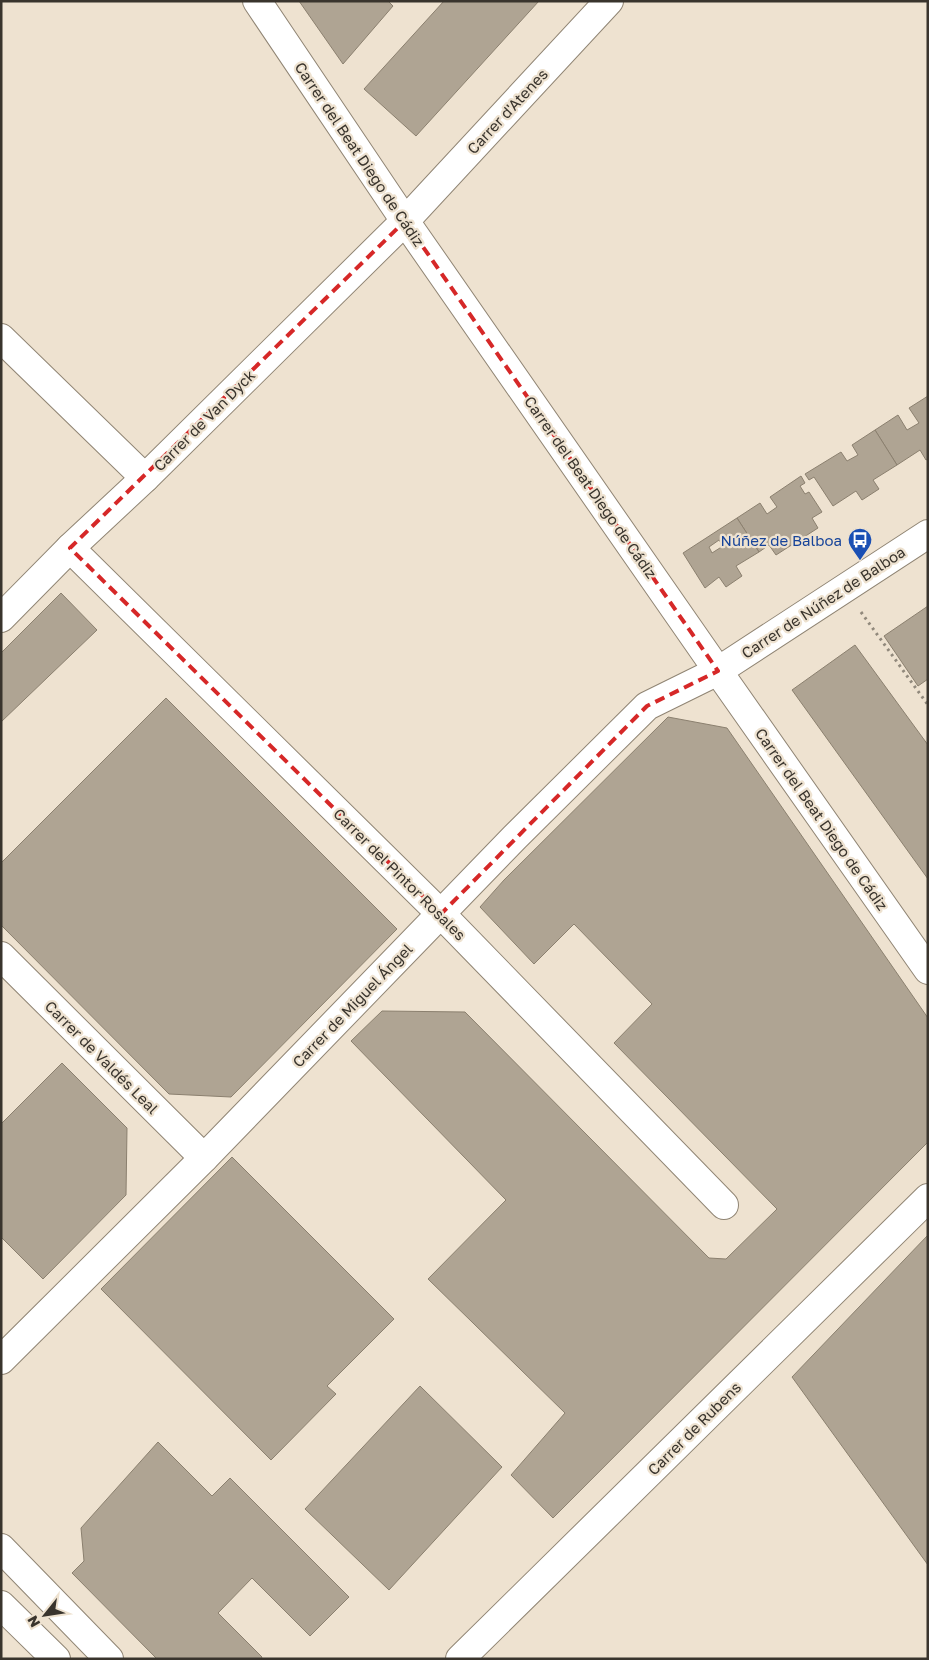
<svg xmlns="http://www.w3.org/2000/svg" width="929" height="1660" font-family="'Golos Text',sans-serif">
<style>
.building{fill:#afa493;stroke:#8b806f;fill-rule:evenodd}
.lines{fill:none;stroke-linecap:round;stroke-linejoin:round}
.minor-casing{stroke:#908574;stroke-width:30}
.tertiary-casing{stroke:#908574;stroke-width:30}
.path{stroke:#91897c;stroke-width:3;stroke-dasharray:2.5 4;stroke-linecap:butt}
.minor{stroke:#fff;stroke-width:28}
.tertiary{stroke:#fff;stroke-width:28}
.marked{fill:none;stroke:#d62828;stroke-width:4;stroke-dasharray:10 6;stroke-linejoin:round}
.labels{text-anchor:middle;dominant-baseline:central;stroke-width:4.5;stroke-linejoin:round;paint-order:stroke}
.street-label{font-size:15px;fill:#39342d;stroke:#eee2d0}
.transit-label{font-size:15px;fill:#164399;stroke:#eee2d0;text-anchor:end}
</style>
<rect width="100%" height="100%" fill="#eee2d0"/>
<g class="building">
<path d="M299 1H388L393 6 343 64Z"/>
<path d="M444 1H539L416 136 364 89Z"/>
<path d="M928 396V459L926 460 920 450 897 465 875 430 898 415 907 430 919 423 909 408Z"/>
<path d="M875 430 897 465 873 480 879 489 862 500 856 491 833 506 814 477 809 480 805 474 841 452 847 461 858 455 852 445Z"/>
<path d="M801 476 805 483 800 486 805 494 809 492 822 512 812 518 818 528 776 555 769 545 759 552 737 518 760 503 767 514 777 507 770 497Z"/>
<path d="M737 518 759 552 736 566 742 576 726 587 719 577 705 588 683 553ZM719 540 723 546 712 553 709 547Z"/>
<path d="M61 593 97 630 1 722V653Z"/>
<path d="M928 606V679L918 686 884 636Z"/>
<path d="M855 645 928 745V879L792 690Z"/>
<path d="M166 698 397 929 231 1097 169 1094 1 925V863Z"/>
<path d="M668 717 727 728 928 1018V1142L553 1518 511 1475 565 1413 428 1279 506 1200 351 1041 382 1011 465 1012 709 1258 726 1259 777 1209 614 1043 652 1004 574 924 534 964 480 907 504 880Z"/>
<path d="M62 1063 127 1128 126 1195 43 1279 1 1237V1124Z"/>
<path d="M232 1157 394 1319 327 1386 336 1394 271 1460 101 1289Z"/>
<path d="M928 1235V1565L792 1377Z"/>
<path d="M420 1386 502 1467 389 1590 305 1509Z"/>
<path d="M158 1442 212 1496 230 1478 349 1597 310 1636 252 1578 218 1613 262 1657 261 1659H157L72 1573 84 1561 81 1528Z"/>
</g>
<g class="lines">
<defs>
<g id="minor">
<path d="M1 338 145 478"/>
<path d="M70 548 441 914 724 1205"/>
<path d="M1 618 70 548 145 478 405 221 609 1"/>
<path d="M1 956 204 1158"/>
<path d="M1 1360 204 1158 515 837 647 706 718 671 928 534"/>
</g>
<g id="tertiary">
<path d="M257 1 405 221 718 671 928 970"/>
<path d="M1 1548 109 1659"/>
<path d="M1 1605 56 1659"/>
<path d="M460 1659 928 1198"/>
</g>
</defs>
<use href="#minor" class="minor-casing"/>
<use href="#tertiary" class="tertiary-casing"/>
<path class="path" d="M861 612 928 705"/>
<use href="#minor" class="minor"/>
<use href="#tertiary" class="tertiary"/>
</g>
<path class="marked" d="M405 221 718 671 647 706 441 914 70 548Z"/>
<defs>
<symbol id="bus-pin" viewBox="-11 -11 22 30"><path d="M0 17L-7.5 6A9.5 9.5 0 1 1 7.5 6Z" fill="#1a4fb4" stroke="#eee2d0"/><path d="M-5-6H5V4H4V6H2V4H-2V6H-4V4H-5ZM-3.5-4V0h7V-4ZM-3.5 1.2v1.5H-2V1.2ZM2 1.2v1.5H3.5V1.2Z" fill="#fff"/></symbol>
</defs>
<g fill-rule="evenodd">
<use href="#bus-pin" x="846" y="526" width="28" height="38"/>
</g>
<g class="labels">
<g class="street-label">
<text transform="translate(507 111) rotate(-47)">Carrer d'Atenes</text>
<text transform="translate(360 154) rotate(56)">Carrer del Beat Diego de Cádiz</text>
<text transform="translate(204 420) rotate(-45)">Carrer de Van Dyck</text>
<text transform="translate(591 487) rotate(55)">Carrer del Beat Diego de Cádiz</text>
<text transform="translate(823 602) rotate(-33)">Carrer de Núñez de Balboa</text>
<text transform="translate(822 819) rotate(55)">Carrer del Beat Diego de Cádiz</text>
<text transform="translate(400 874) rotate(45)">Carrer del Pintor Rosales</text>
<text transform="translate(352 1005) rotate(-46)">Carrer de Miguel Ángel</text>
<text transform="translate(102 1057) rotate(45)">Carrer de Valdés Leal</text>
<text transform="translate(694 1428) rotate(-45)">Carrer de Rubens</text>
</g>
<g class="transit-label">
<text x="842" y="540">Núñez de Balboa</text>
</g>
</g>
<rect width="929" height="1660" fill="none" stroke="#39342d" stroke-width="5"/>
<g transform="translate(45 1615) rotate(240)" stroke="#eee2d0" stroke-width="4" paint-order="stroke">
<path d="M0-4L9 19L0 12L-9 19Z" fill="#39342d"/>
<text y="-8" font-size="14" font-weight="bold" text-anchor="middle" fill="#39342d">N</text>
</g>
</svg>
